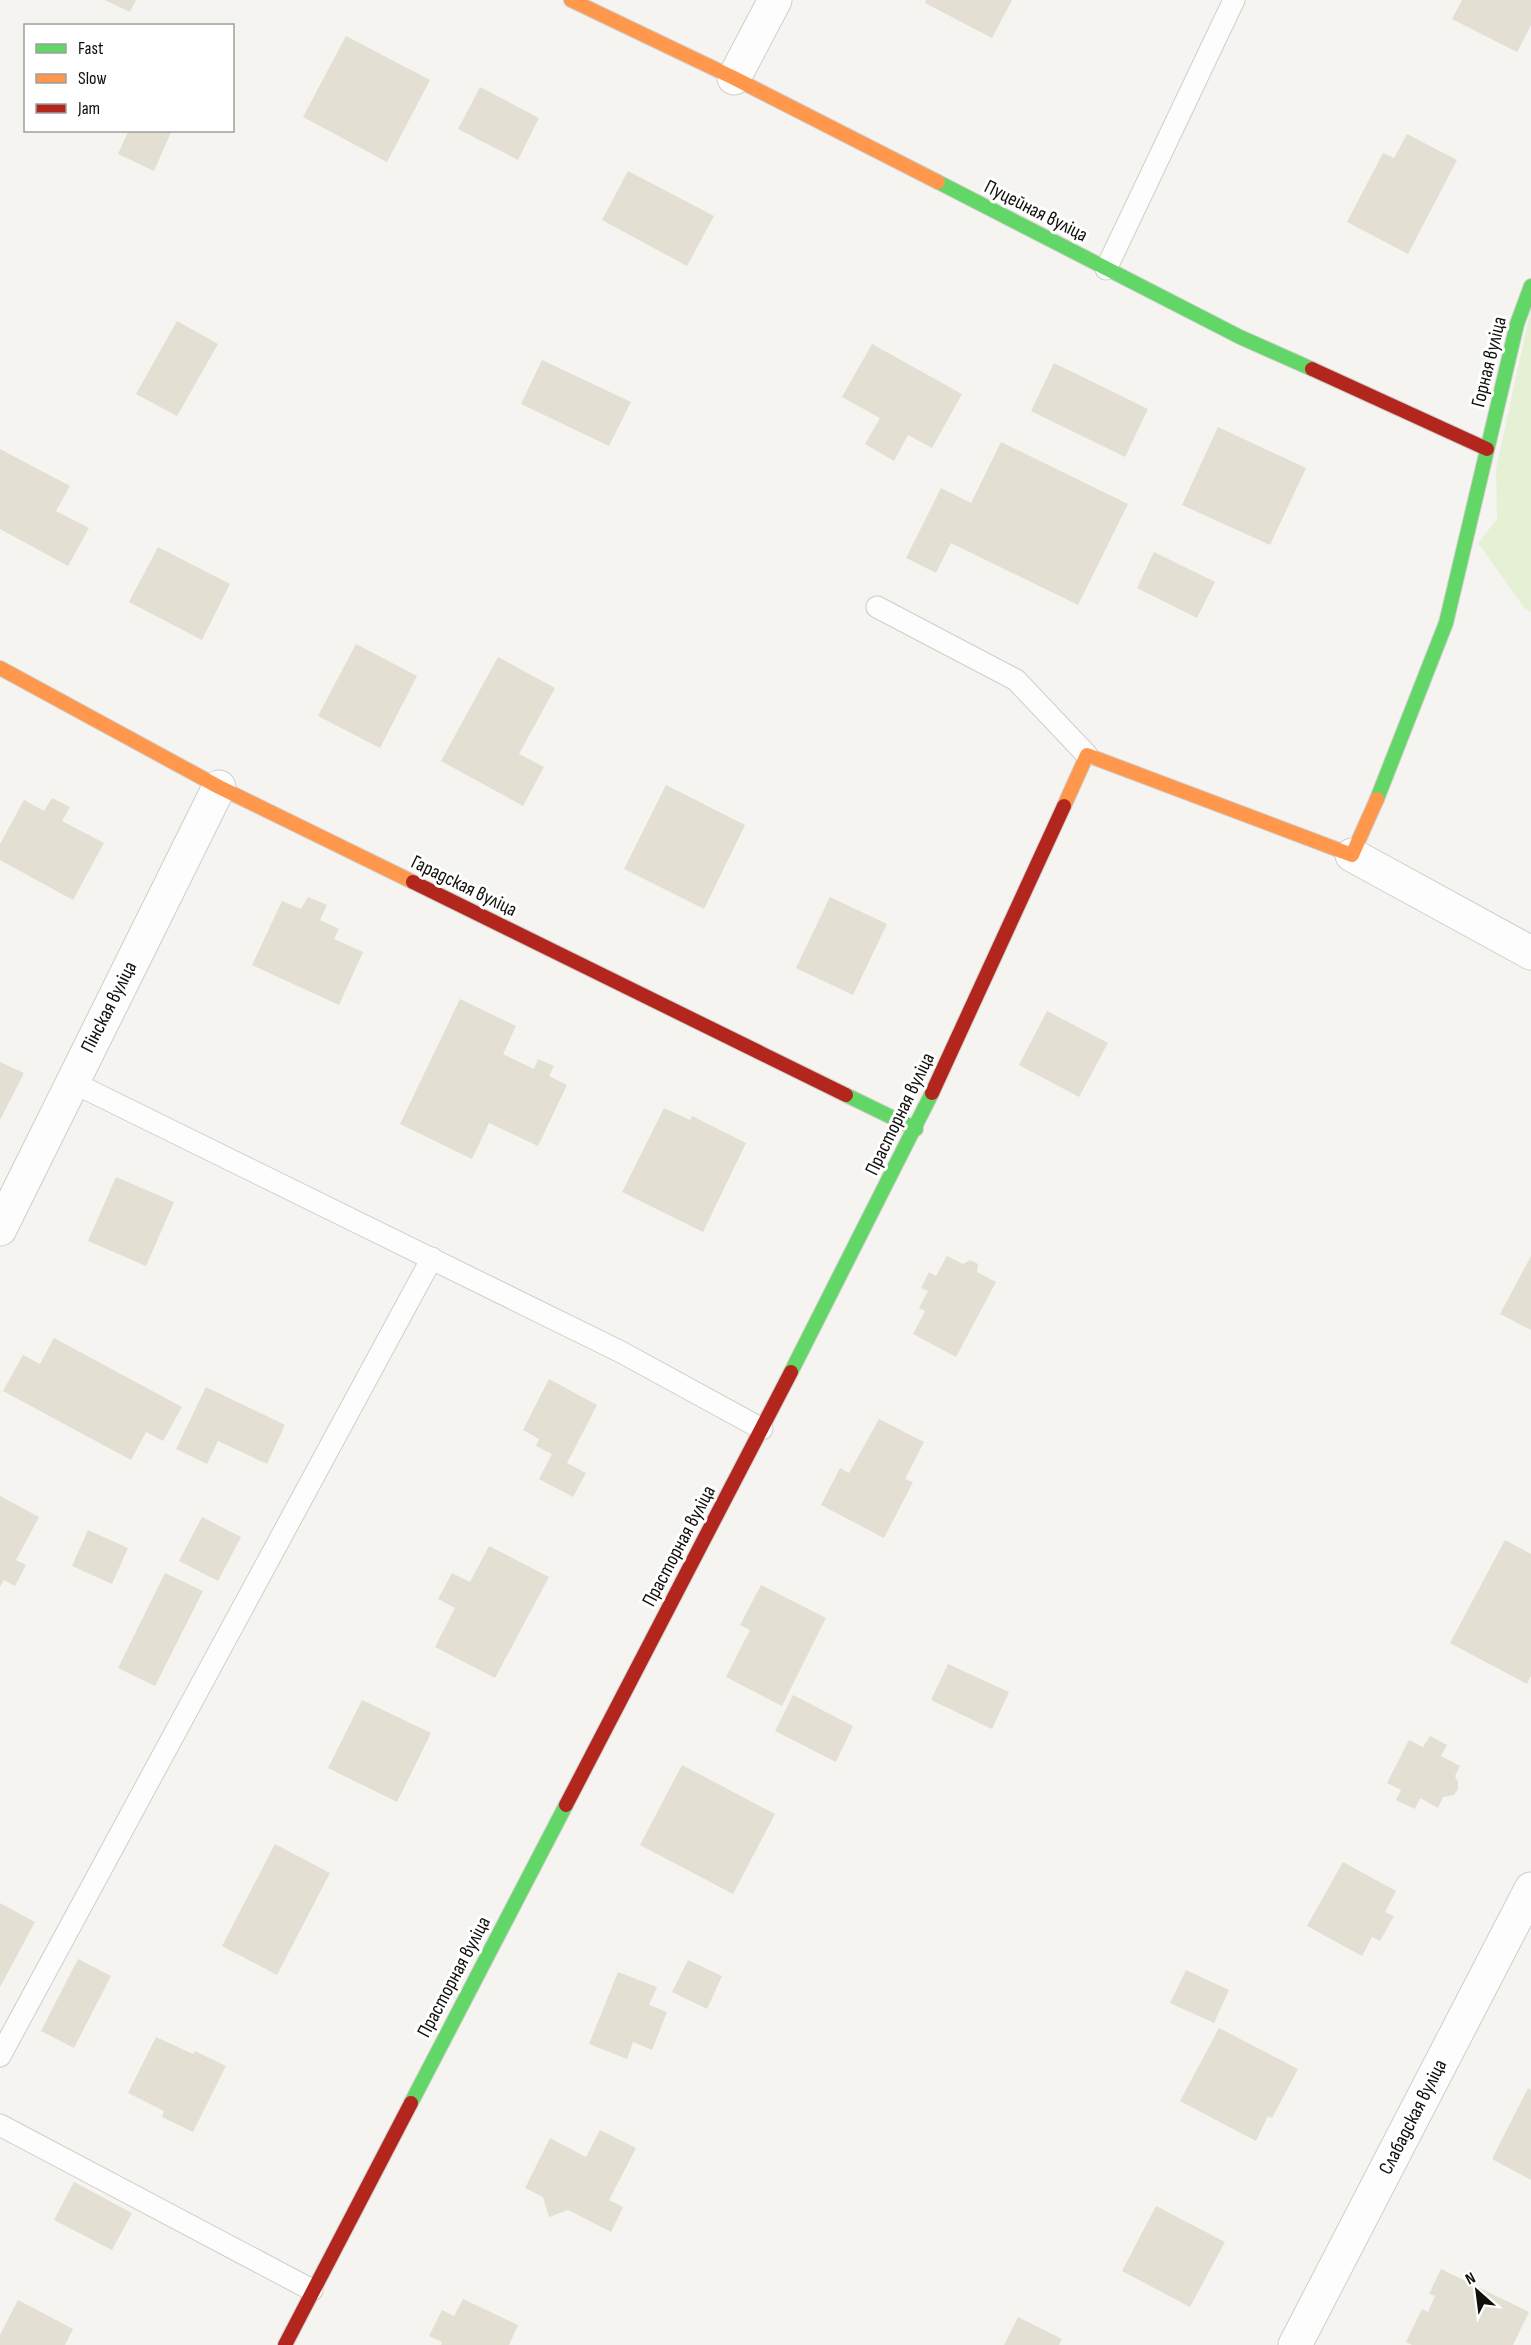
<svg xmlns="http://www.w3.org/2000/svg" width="1531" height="2345" font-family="'Sofia Sans Condensed',sans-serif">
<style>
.green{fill:#e6f0d5}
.building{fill:#e3dfd2}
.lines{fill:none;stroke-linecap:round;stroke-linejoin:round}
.lane-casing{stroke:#cfcecb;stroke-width:23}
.street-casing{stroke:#cfcecb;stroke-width:35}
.fast-casing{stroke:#cfcecb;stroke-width:16}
.slow-casing{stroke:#cfcecb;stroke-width:16}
.jam-casing{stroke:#cfcecb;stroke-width:16}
.lane{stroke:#fefdfd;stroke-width:21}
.street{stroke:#fefdfd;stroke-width:33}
.fast{stroke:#63d668;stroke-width:14}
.slow{stroke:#ff974d;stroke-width:14}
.jam{stroke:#b3261e;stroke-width:14}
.labels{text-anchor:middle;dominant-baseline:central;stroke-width:6;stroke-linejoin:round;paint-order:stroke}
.street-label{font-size:20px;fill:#100f0c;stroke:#fff}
</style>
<rect width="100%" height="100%" fill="#f5f4f0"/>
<path class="green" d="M1531 308V612L1525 609 1478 543 1497 519 1496 469Z"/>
<g class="building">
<path d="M105 0H136L130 12Z"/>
<path d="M926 0H1012L992 38 925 3Z"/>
<path d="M1462 0H1531V25L1517 52 1452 19Z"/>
<path d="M346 36 430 80 387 162 303 117Z"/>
<path d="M480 87 539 118 518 160 458 129Z"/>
<path d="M129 130H172L154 171 118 154Z"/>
<path d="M1407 134 1457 160 1408 254 1347 222 1383 153 1394 158Z"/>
<path d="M628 171 714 216 687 266 602 220Z"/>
<path d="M177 321 218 344 177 416 136 394Z"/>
<path d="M872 344 962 394 932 448 908 435 894 461 865 444 880 418 842 397Z"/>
<path d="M542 360 631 402 609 446 521 404Z"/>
<path d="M1054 363 1148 409 1125 457 1031 411Z"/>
<path d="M1218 427 1306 468 1270 545 1182 505Z"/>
<path d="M1001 442 1128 504 1078 605 951 543 936 573 906 558 941 488 971 503Z"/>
<path d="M0 449 70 486 56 511 89 528 68 566 0 529Z"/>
<path d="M158 547 230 584 202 640 129 602Z"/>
<path d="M1154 552 1215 582 1197 618 1137 588Z"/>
<path d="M356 644 417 676 380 748 318 716Z"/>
<path d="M498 657 555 688 519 754 544 767 523 806 441 761Z"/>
<path d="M666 785 745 825 704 909 624 869Z"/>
<path d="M52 798 70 807 62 821 104 843 73 900 0 860V844L24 800 44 811Z"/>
<path d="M308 897 327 905 320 920 339 929 334 939 363 952 339 1005 252 965 282 901 301 909Z"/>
<path d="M830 897 887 924 853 995 796 968Z"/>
<path d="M460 999 516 1026 503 1054 534 1069 538 1059 554 1066 549 1076 567 1085 538 1146 489 1123 472 1159 400 1124Z"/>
<path d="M1047 1011 1108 1043 1079 1097 1019 1065Z"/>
<path d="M0 1062 24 1073 0 1120Z"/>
<path d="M664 1108 690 1120 692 1116 746 1143 703 1232 622 1192Z"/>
<path d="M116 1177 174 1202 146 1266 88 1241Z"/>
<path d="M947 1256 963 1264 970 1260 978 1264 977 1272 996 1282 956 1357 913 1334 925 1311 919 1308 928 1291 921 1288 929 1272 936 1276Z"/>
<path d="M1531 1256V1330L1500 1314Z"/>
<path d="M54 1338 182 1407 163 1441 146 1432 131 1460 3 1391 23 1355 40 1364Z"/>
<path d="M549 1379 597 1405 567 1463 586 1473 573 1497 539 1479 552 1454 536 1446 539 1439 523 1430Z"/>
<path d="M206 1387 285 1425 267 1464 218 1441 207 1464 176 1449Z"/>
<path d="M879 1419 924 1442 905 1479 913 1482 884 1538 821 1505 840 1468 849 1473Z"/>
<path d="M0 1496 39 1517 16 1560 26 1565 15 1586 4 1580 0 1587Z"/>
<path d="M202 1517 241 1537 218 1581 179 1561Z"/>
<path d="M88 1530 128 1548 112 1584 72 1566Z"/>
<path d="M1505 1540 1531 1554V1676L1527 1684 1450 1643Z"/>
<path d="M489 1546 549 1577 495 1678 435 1647 455 1608 438 1599 452 1573 470 1582Z"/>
<path d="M165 1573 203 1591 155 1686 118 1668Z"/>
<path d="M761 1585 826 1618 782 1706 726 1677 750 1630 740 1625Z"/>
<path d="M948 1664 1009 1692 992 1729 931 1700Z"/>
<path d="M793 1695 853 1726 836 1762 775 1731Z"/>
<path d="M362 1700 431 1733 397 1802 328 1768Z"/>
<path d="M1430 1736 1447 1745 1441 1756 1460 1766 1455 1776 1458 1782V1789L1454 1795 1443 1797 1438 1808 1420 1798 1415 1809 1396 1800 1401 1790 1387 1783 1409 1740 1423 1747Z"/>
<path d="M682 1765 775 1814 733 1894 640 1845Z"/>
<path d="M275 1844 330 1873 277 1975 222 1946Z"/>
<path d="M1343 1862 1396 1891 1385 1912 1394 1916 1380 1941 1372 1937 1362 1956 1307 1926Z"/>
<path d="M0 1903 35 1922 0 1987Z"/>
<path d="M78 1959 111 1976 74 2048 41 2031Z"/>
<path d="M688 1960 722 1976 707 2009 672 1992Z"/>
<path d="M1186 1970 1229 1990 1214 2023 1170 2003Z"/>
<path d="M618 1972 657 1987 649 2005 667 2012 652 2050 633 2042 627 2059 589 2044Z"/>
<path d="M1219 2028 1298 2069 1272 2118 1268 2116 1256 2141 1180 2101Z"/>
<path d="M156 2037 193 2054 195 2051 226 2066 193 2132 162 2117 164 2111 128 2093Z"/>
<path d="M1528 2088 1531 2090V2180L1492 2159Z"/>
<path d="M600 2130 636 2148 609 2200 623 2207 611 2232 568 2210 549 2217 543 2197 525 2188 550 2138 586 2157Z"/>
<path d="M74 2182 132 2213 112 2250 54 2220Z"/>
<path d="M1156 2206 1225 2242 1190 2307 1122 2271Z"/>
<path d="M1441 2269 1529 2312 1513 2345H1412L1406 2342 1422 2309 1428 2312 1435 2296 1429 2294Z"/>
<path d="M463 2299 518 2325 509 2345H441L442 2342 429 2336 442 2310 454 2316Z"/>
<path d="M18 2300 73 2329 65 2345H0V2335Z"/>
<path d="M1018 2317 1062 2339 1059 2345H1004Z"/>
</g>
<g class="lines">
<defs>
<g id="lane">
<path d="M1106 269 1234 0"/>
<path d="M877 607 1016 680 1087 755"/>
<path d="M72 1082 621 1352 762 1429"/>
<path d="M0 2056 432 1258"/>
<path d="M0 2125 312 2290"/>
</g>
<g id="street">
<path d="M734 78 775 0"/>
<path d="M1352 855 1531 953"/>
<path d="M0 1229 219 787"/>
<path d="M1295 2345 1531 1889"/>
</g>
<g id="fast">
<path d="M938 182 1240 337 1312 369"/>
<path d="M1377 799 1446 623 1517 324 1531 286"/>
<path d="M846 1095 916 1129"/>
<path d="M791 1372 932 1093"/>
<path d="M411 2103 566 1805"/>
</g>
<g id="slow">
<path d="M571 0 734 78 938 182"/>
<path d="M0 668 219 787 413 882"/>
<path d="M1064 806 1087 755 1352 855 1377 799"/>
</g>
<g id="jam">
<path d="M1312 369 1487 449"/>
<path d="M413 882 846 1095"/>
<path d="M932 1093 1064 806"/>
<path d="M566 1805 791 1372"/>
<path d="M285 2345 411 2103"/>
</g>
</defs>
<use href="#lane" class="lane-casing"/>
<use href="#street" class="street-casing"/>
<use href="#fast" class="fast-casing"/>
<use href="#slow" class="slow-casing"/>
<use href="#jam" class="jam-casing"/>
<use href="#lane" class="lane"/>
<use href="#street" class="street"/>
<use href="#fast" class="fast"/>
<use href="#slow" class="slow"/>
<use href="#jam" class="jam"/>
</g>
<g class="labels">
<g class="street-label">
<text transform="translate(1036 211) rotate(27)">Пуцейная вуліца</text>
<text transform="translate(1489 362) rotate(-76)">Горная вуліца</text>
<text transform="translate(464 886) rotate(26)">Гарадская вуліца</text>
<text transform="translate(109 1007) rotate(-63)">Пінская вуліца</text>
<text transform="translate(900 1114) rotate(-64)">Прасторная вуліца</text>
<text transform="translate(679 1546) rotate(-62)">Прасторная вуліца</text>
<text transform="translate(454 1977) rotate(-62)">Прасторная вуліца</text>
<text transform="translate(1413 2117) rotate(-63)">Слабадская вуліца</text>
</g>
</g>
<rect x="24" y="24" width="210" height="108" fill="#ffffff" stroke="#9f9f9e" stroke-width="1.5"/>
<rect x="36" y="44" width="30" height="9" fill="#63d668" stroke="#9f9f9e" stroke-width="1.5"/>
<text x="78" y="54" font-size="18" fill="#100f0c">Fast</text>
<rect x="36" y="74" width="30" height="9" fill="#ff974d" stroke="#9f9f9e" stroke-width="1.5"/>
<text x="78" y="84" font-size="18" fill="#100f0c">Slow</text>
<rect x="36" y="104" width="30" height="9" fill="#b3261e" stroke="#9f9f9e" stroke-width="1.5"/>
<text x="78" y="114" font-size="18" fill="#100f0c">Jam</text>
<g transform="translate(1477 2291) rotate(332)" stroke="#ffffff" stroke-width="4.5" paint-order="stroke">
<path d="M0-4.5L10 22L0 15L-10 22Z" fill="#100f0c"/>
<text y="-9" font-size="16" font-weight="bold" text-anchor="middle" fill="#100f0c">N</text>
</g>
</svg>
